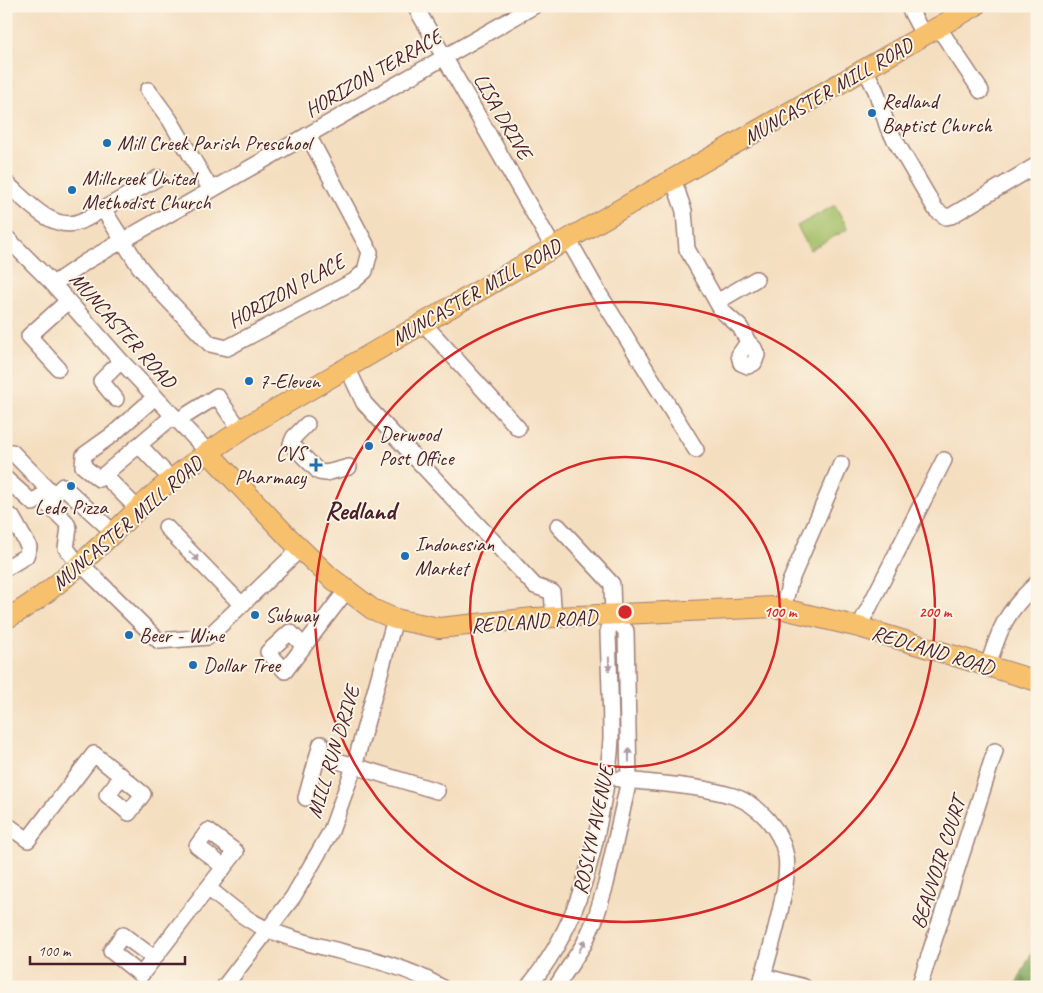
<svg xmlns="http://www.w3.org/2000/svg" width="1043" height="993" font-family="Caveat,sans-serif">
<style>
.forest{fill:url(#forest-firs);stroke:#666242}
.pitch{fill:#a2be65;stroke:#766e48}
.lines{fill:none;stroke-linecap:round;stroke-linejoin:round}
.minor-casing{stroke:#9f7e76;stroke-width:18}
.major-casing{stroke:#9f7e76;stroke-width:22}
.minor{stroke:#fff;stroke-width:15}
.major{stroke:#f7c06c;stroke-width:20}
.oneway{fill:#ae9aa0}
.ring{fill:none;stroke:#d62828;stroke-width:2.5}
.poi-dot{fill:#1f6fb2;stroke:#fcf5e5;stroke-width:2}
.labels{text-anchor:middle;dominant-baseline:central;stroke-width:4;stroke-linejoin:round;paint-order:stroke}
.street-label{font-size:21px;fill:#4a1f2b;stroke:#fcf5e5}
.poi-label{font-size:21px;fill:#4a1f2b;stroke:#fcf5e5;text-anchor:start}
.district-label{font-size:26px;font-weight:bold;fill:#4a1f2b;stroke:#fcf5e5}
.centre{fill:#d62828;stroke:#fcf5e5;stroke-width:2.5}
.ring-label{font-size:15px;text-anchor:middle;font-weight:bold;fill:#d62828;stroke:#fcf5e5;stroke-width:4;stroke-linejoin:round;paint-order:stroke}
</style>
<defs>
<pattern id="forest-firs" width="22" height="20" patternUnits="userSpaceOnUse" patternTransform="scale(1.25)"><rect width="22" height="20" fill="#81a55a"/><path d="M5 1l3.5 6h-7zM16 11l3.5 6h-7z" fill="#6c864b"/></pattern>
</defs>
<rect width="100%" height="100%" fill="#fcf5e5"/>
<filter id="ink" filterUnits="userSpaceOnUse"><feTurbulence type="fractalNoise" baseFrequency=".02" numOctaves="2"/><feDisplacementMap in="SourceGraphic" scale="10" xChannelSelector="R" yChannelSelector="G"/><feConvolveMatrix kernelMatrix="1 2 1 2 8 2 1 2 1" color-interpolation-filters="sRGB"/></filter>
<filter id="wash" filterUnits="userSpaceOnUse"><feTurbulence type="fractalNoise" baseFrequency=".0096" numOctaves="4" result="noise"/><feDisplacementMap in="SourceGraphic" scale="20" xChannelSelector="R" yChannelSelector="G"/><feGaussianBlur stdDeviation="1.12" result="paint"/><feColorMatrix in="noise" values="0 0 0 0 0 0 0 0 0 0 0 0 0 0 0 0 0 1.4 0 .05"/><feComposite in="paint" operator="in"/></filter>
<g filter="url(#wash)">
<rect width="100%" height="100%" fill="#f4dec0"/>
<path class="forest" d="M1037 941V987H1015Z"/>
<path class="pitch" d="M835 205 848 229 810 250 797 226Z"/>
</g>
<g filter="url(#ink)">
<g class="lines">
<defs>
<g id="minor">
<path d="M415 6 553 247"/>
<path d="M908 6 924 36"/>
<path d="M938 27 981 91"/>
<path d="M865 69 876 91 888 128 936 210 946 217 951 216 1037 165"/>
<path d="M148 90 170 120 211 190"/>
<path d="M673 179 684 211 687 249 722 311 740 327 748 342 754 348 757 355 754 363 748 366 741 363 739 355 748 342"/>
<path d="M6 183C24 198 49 229 75 223 85 221 95 214 103 209L139 266 158 289 210 344 227 348 354 281 365 271 370 252 308 135"/>
<path d="M103 209 158 178"/>
<path d="M6 237 53 284 121 361 208 452"/>
<path d="M568 239 598 292 696 450"/>
<path d="M53 284 87 261 534 6"/>
<path d="M717 302 756 279"/>
<path d="M424 324 518 428"/>
<path d="M347 367 364 403 535 586 552 592 554 618"/>
<path d="M58 368 29 336 68 301"/>
<path d="M155 397 112 435 84 455 83 466 99 479 173 416"/>
<path d="M116 399 101 381 121 361"/>
<path d="M177 421 217 396 241 431"/>
<path d="M307 424 294 437 291 444 319 472 326 473 349 467"/>
<path d="M139 445 172 480"/>
<path d="M12 452 54 495"/>
<path d="M104 475 138 509"/>
<path d="M6 479 33 503 40 497 66 522 69 528 66 548 80 566"/>
<path d="M40 497 51 498 63 486 114 533"/>
<path d="M6 514 12 517 29 547 26 556 6 568"/>
<path d="M166 527 242 605"/>
<path d="M82 565 159 641 208 637 300 549"/>
<path d="M783 608 790 582 841 464"/>
<path d="M859 627 944 460"/>
<path d="M304 646 290 632 268 652 285 671 346 591"/>
<path d="M988 666C1000 627 1006 612 1037 583"/>
<path d="M318 755 437 791"/>
<path d="M619 779C655 784 699 785 733 796 758 804 781 829 786 856 791 883 768 957 760 987"/>
<path d="M306 798 321 744"/>
<path d="M6 824 28 840 94 754 143 794 129 813 107 795 122 776"/>
<path d="M208 888C227 903 245 920 267 929 323 953 388 955 441 987"/>
<path d="M154 958 123 935 111 951 141 975C173 934 204 892 236 852L208 831 197 846 224 867"/>
<path d="M763 976 804 987"/>
<path d="M224 987 293 897 331 831 354 767 395 619"/>
<path d="M528 987C570 937 588 880 600 817 605 791 610 765 611 738 611 703 609 667 608 632L613 616 612 584 558 526"/>
<path d="M556 987 584 944 596 917 606 884 629 780 626 631 613 616"/>
<path d="M919 987 995 751"/>
</g>
<g id="major">
<path d="M208 452 289 538 330 577 372 609 395 619 439 628 534 618 775 607 859 627 1037 681"/>
<path d="M6 619C62 588 102 542 149 499 179 471 213 449 247 426L518 268 975 6"/>
</g>
</defs>
<use href="#minor" class="minor-casing"/>
<use href="#major" class="major-casing"/>
<use href="#minor" class="minor"/>
<use href="#major" class="major"/>
</g>
<defs><path id="oneway-solid" d="M-6-.8H1V-3.2L6.5 0L1 3.2V.8H-6Z" transform="scale(1.25)"/></defs>
<g class="oneway">
<use href="#oneway-solid" transform="translate(194 556) rotate(45)"/>
<use href="#oneway-solid" transform="translate(609 664) rotate(89)"/>
<use href="#oneway-solid" transform="translate(629 755) rotate(-89)"/>
<use href="#oneway-solid" transform="translate(582 946) rotate(-62)"/>
</g>
</g>
<g class="ring">
<circle cx="625" cy="612" r="155"/>
<circle cx="625" cy="612" r="310"/>
</g>
<g class="poi-dot">
<circle cx="872" cy="113" r="5"/>
<circle cx="107" cy="143" r="5"/>
<circle cx="72" cy="190" r="5"/>
<circle cx="249" cy="381" r="5"/>
<circle cx="369" cy="446" r="5"/>
<path d="M313.5 457.5h5v5h5v5h-5v5h-5v-5h-5v-5h5z"/>
<circle cx="71" cy="486" r="5"/>
<circle cx="405" cy="556" r="5"/>
<circle cx="255" cy="615" r="5"/>
<circle cx="129" cy="635" r="5"/>
<circle cx="193" cy="665" r="5"/>
</g>
<g class="labels">
<g class="street-label">
<text transform="translate(373 73) rotate(-30)">HORIZON TERRACE</text>
<text transform="translate(828 91) rotate(-30)">MUNCASTER MILL ROAD</text>
<text transform="translate(503 116) rotate(60)">LISA DRIVE</text>
<text transform="translate(286 291) rotate(-29)">HORIZON PLACE</text>
<text transform="translate(476 292) rotate(-30)">MUNCASTER MILL ROAD</text>
<text transform="translate(123 330) rotate(48)">MUNCASTER ROAD</text>
<text transform="translate(127 523) rotate(-41)">MUNCASTER MILL ROAD</text>
<text transform="translate(534 621) rotate(-4)">REDLAND ROAD</text>
<text transform="translate(933 650) rotate(17)">REDLAND ROAD</text>
<text transform="translate(333 752) rotate(-73)">MILL RUN DRIVE</text>
<text transform="translate(593 830) rotate(-78)">ROSLYN AVENUE</text>
<text transform="translate(938 863) rotate(-72)">BEAUVOIR COURT</text>
</g>
<g class="poi-label">
<text x="882" y="101">Redland<tspan x="882" dy="24">Baptist Church</tspan></text>
<text x="117" y="143">Mill Creek Parish Preschool</text>
<text x="82" y="178">Millcreek United<tspan x="82" dy="24">Methodist Church</tspan></text>
<text x="259" y="381">7-Eleven</text>
<text x="379" y="434">Derwood<tspan x="379" dy="24">Post Office</tspan></text>
<text x="306" y="453" text-anchor="end">CVS<tspan x="306" dy="24">Pharmacy</tspan></text>
<text x="71" y="507" text-anchor="middle">Ledo Pizza</text>
<text x="415" y="544">Indonesian<tspan x="415" dy="24">Market</tspan></text>
<text x="265" y="615">Subway</text>
<text x="139" y="635">Beer - Wine</text>
<text x="203" y="665">Dollar Tree</text>
</g>
<g class="district-label">
<text x="360" y="510">Redland</text>
</g>
</g>
<circle cx="625" cy="612" r="8" class="centre"/>
<g class="ring-label">
<text x="780" y="617">100 m</text>
<text x="935" y="617">200 m</text>
</g>
<rect width="1043" height="993" fill="none" stroke="#fcf5e5" stroke-width="25"/>
<path d="M30 956v8h155v-8" fill="none" stroke="#4a1f2b" stroke-width="2.5"/>
<text x="38" y="956" font-size="15" fill="#4a1f2b" stroke="#fcf5e5" stroke-width="4" paint-order="stroke">100 m</text>
</svg>
